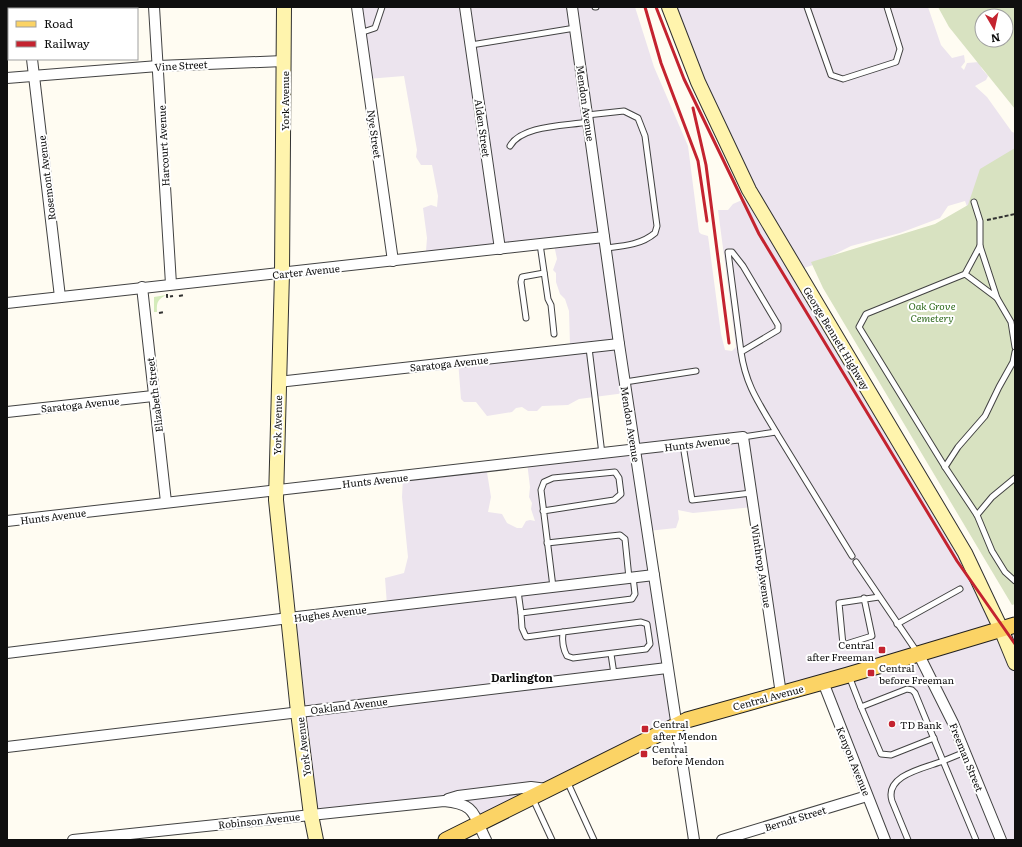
<svg xmlns="http://www.w3.org/2000/svg" width="1022" height="847" font-family="Literata,serif">
<style>
.industrial{fill:#ece4ee}
.green{fill:#d4ebba}
.cemetery{fill:#d8e2c1;fill-rule:evenodd}
.lines{fill:none;stroke-linecap:round;stroke-linejoin:round}
.lane-casing{stroke:#424242;stroke-width:7}
.street-casing{stroke:#424242;stroke-width:12}
.secondary-casing{stroke:#313131;stroke-width:16}
.primary-casing{stroke:#202020;stroke-width:17}
.path{stroke:#313131;stroke-width:2;stroke-dasharray:4 2;stroke-linecap:butt}
.lane{stroke:#fff;stroke-width:5}
.street{stroke:#fff;stroke-width:10}
.secondary{stroke:#fff4ad;stroke-width:14}
.primary{stroke:#fbd365;stroke-width:15}
.rail{stroke:#c4232f;stroke-width:3}
.poi-dot{fill:#c4232f;stroke:#fff;stroke-width:1.5}
.labels{text-anchor:middle;dominant-baseline:central;stroke-width:4;stroke-linejoin:round;paint-order:stroke}
.street-label{font-size:10px;fill:#0f0f0f;stroke:#fff}
.park-label{font-size:10px;font-style:italic;fill:#2f6a1d;stroke:#fff}
.poi-label{font-size:10px;fill:#0f0f0f;stroke:#fff;text-anchor:start}
.neighbourhood-label{font-size:11px;font-weight:bold;fill:#0f0f0f;stroke:#fff}
</style>
<rect width="100%" height="100%" fill="#fffcf2"/>
<path class="industrial" d="M357 7H635L654 67 688 146 699 232 701 234 708 236 721 334 725 350 732 351 736 347 718 210H728L733 204 751 196 668 7H928L941 45 952 58 964 55 965 62 961 67 964 70 967 63 979 62 982 69 988 76 986 80 975 86 987 97 1012 132 1015 133V185L968 209 965 201 948 206 940 218 900 233 851 246 813 265 798 270 1000 623 1015 619V840H886L820 682 784 689 753 507 693 513 678 510 679 519 676 528 648 531 676 721 479 821 463 802 311 811 287 617 387 605 385 578 404 573 408 557 402 497 403 477 486 466 491 497 488 512 502 514 507 523 517 528H522L526 521 530 520 535 521 531 509 532 503 529 497 530 487 527 462 633 449 625 393 579 399 568 405 542 406 537 411H528L522 407 516 408 512 412 487 416 476 402H464L461 399 458 360 570 345 569 311 565 299 560 294 556 282V273L553 270 557 259 553 240 428 253 426 251 427 238 423 208 431 205 437 207 438 196 432 165H421L416 157 417 150 404 76 367 79Z"/>
<path class="green" d="M166 295C159 299 156 301 157 312H154V297Z"/>
<g class="cemetery">
<path d="M938 7H1015V109L949 27ZM982 16H1006V40H982Z"/>
<path d="M1015 148V604L1012 605 823 288 811 262 935 224 968 205 980 169Z"/>
</g>
<g class="lines">
<defs>
<g id="lane">
<path d="M595 7H596"/>
<path d="M807 7 831 75 843 79 896 62 900 49 887 7"/>
<path d="M360 33 375 28 382 7"/>
<path d="M471 45 575 28"/>
<path d="M587 115 624 111 638 118 645 136 657 226 655 233C641 245 623 246 606 248"/>
<path d="M510 146C522 125 566 126 588 122"/>
<path d="M974 202 980 221V246"/>
<path d="M540 244 548 299 551 305 554 334"/>
<path d="M965 274 997 298 980 246 965 274 866 314 859 327 945 467 977 515 992 551 1005 572 1015 581"/>
<path d="M997 298 1011 322 1015 347"/>
<path d="M526 318 521 282 522 277 544 273"/>
<path d="M589 348 602 454"/>
<path d="M741 352 778 330V325L743 266 732 252H728L741 352C746 386 759 403 776 432"/>
<path d="M625 382 696 371"/>
<path d="M743 437 776 432 852 556"/>
<path d="M683 445 692 500 751 493"/>
<path d="M945 467 958 447 985 416 999 387 1013 362 1015 352"/>
<path d="M543 511 614 500 621 494 619 478 615 472 553 478 544 482 541 490 553 587"/>
<path d="M977 515 992 497 1015 478"/>
<path d="M547 543 620 535 625 539 629 578"/>
<path d="M856 562 917 652"/>
<path d="M518 591 521 613"/>
<path d="M864 598 872 636 843 645 839 603 879 597"/>
<path d="M641 622 647 624 650 644 646 649 573 658 567 656C563 649 562 640 563 632Z"/>
<path d="M897 624 960 589"/>
<path d="M563 632 526 637 522 628 521 613 632 599 635 594 633 577"/>
<path d="M611 654 614 674"/>
<path d="M849 676 861 707 907 689 912 690 915 693 943 761 965 752"/>
<path d="M861 707 881 754 891 755 934 738"/>
<path d="M567 781 594 840"/>
<path d="M533 799 552 840"/>
<path d="M908 840 892 801C884 775 925 768 943 761L976 840"/>
</g>
<g id="street">
<path d="M26 7V9"/>
<path d="M154 7 171 284"/>
<path d="M357 7 393 261"/>
<path d="M465 7 500 249"/>
<path d="M572 7 619 344 694 840"/>
<path d="M32 59 60 297"/>
<path d="M7 78 158 66 284 61"/>
<path d="M142 287 166 502"/>
<path d="M7 303 604 237"/>
<path d="M278 382 619 344"/>
<path d="M7 412 153 396"/>
<path d="M7 521 743 437 781 694"/>
<path d="M7 653 289 618 654 575"/>
<path d="M918 653 953 723 1001 840"/>
<path d="M823 682 885 840"/>
<path d="M7 747 667 668"/>
<path d="M448 799 458 796 531 787 547 789"/>
<path d="M73 840 444 801C476 804 473 814 486 840"/>
<path d="M722 840 867 796"/>
</g>
<g id="secondary">
<path d="M284 7 282 273 276 500 298 712 311 815 316 840"/>
<path d="M669 7 698 82 749 190 965 553 1001 629 1015 663"/>
</g>
<path id="primary" d="M446 840 687 720 848 675 1015 625"/>
</defs>
<use href="#lane" class="lane-casing"/>
<use href="#street" class="street-casing"/>
<use href="#secondary" class="secondary-casing"/>
<use href="#primary" class="primary-casing"/>
<g class="path">
<path d="M987 220 1015 214"/>
<path d="M167 294V297L173 296"/>
<path d="M179 296 184 295V294"/>
<path d="M159 313 164 312"/>
</g>
<use href="#lane" class="lane"/>
<use href="#street" class="street"/>
<use href="#secondary" class="secondary"/>
<use href="#primary" class="primary"/>
<g class="rail">
<path d="M645 7 661 63 698 161 707 221"/>
<path d="M656 7 684 79 759 234 957 561 1015 644"/>
<path d="M693 108 706 165 729 343"/>
</g>
</g>
<g class="poi-dot">
<rect x="878" y="646" width="8" height="8" rx="2"/>
<rect x="867" y="669" width="8" height="8" rx="2"/>
<circle cx="892" cy="724" r="4"/>
<rect x="641" y="725" width="8" height="8" rx="2"/>
<rect x="640" y="750" width="8" height="8" rx="2"/>
</g>
<g class="labels">
<g class="street-label">
<text transform="translate(181 65) rotate(-3)">Vine Street</text>
<text transform="translate(284 101) rotate(-90)">York Avenue</text>
<text transform="translate(586 103) rotate(82)">Mendon Avenue</text>
<text transform="translate(483 128) rotate(82)">Alden Street</text>
<text transform="translate(375 134) rotate(82)">Nye Street</text>
<text transform="translate(163 146) rotate(-93)">Harcourt Avenue</text>
<text transform="translate(46 178) rotate(-97)">Rosemont Avenue</text>
<text transform="translate(306 271) rotate(-6)">Carter Avenue</text>
<text transform="translate(837 338) rotate(59)">George Bennett Highway</text>
<text transform="translate(449 363) rotate(-6)">Saratoga Avenue</text>
<text transform="translate(154 395) rotate(-97)">Elizabeth Street</text>
<text transform="translate(80 404) rotate(-6)">Saratoga Avenue</text>
<text transform="translate(631 424) rotate(81)">Mendon Avenue</text>
<text transform="translate(277 425) rotate(-89)">York Avenue</text>
<text transform="translate(697 443) rotate(-7)">Hunts Avenue</text>
<text transform="translate(375 480) rotate(-6)">Hunts Avenue</text>
<text transform="translate(53 516) rotate(-7)">Hunts Avenue</text>
<text transform="translate(762 566) rotate(81)">Winthrop Avenue</text>
<text transform="translate(330 613) rotate(-7)">Hughes Avenue</text>
<text transform="translate(768 697) rotate(-15)">Central Avenue</text>
<text transform="translate(349 705) rotate(-7)">Oakland Avenue</text>
<text transform="translate(303 747) rotate(-97)">York Avenue</text>
<text transform="translate(967 757) rotate(68)">Freeman Street</text>
<text transform="translate(854 761) rotate(68)">Kenyon Avenue</text>
<text transform="translate(795 818) rotate(-17)">Berndt Street</text>
<text transform="translate(259 820) rotate(-6)">Robinson Avenue</text>
</g>
<g class="park-label">
<text x="932" y="305">Oak Grove<tspan x="932" dy="12">Cemetery</tspan></text>
</g>
<g class="poi-label">
<text x="874" y="644" text-anchor="end">Central<tspan x="874" dy="12">after Freeman</tspan></text>
<text x="879" y="667">Central<tspan x="879" dy="12">before Freeman</tspan></text>
<text x="653" y="723">Central<tspan x="653" dy="12">after Mendon</tspan></text>
<text x="900" y="724">TD Bank</text>
<text x="652" y="748">Central<tspan x="652" dy="12">before Mendon</tspan></text>
</g>
<g class="neighbourhood-label">
<text x="522" y="677">Darlington</text>
</g>
</g>
<rect width="1022" height="847" fill="none" stroke="#0f0f0f" stroke-width="16"/>
<rect x="8" y="8" width="130" height="52" fill="#ffffff" stroke="#9f9f9f"/>
<rect x="16" y="21" width="20" height="6" fill="#fbd365" stroke="#9f9f9f"/>
<text x="44" y="28" font-size="12" fill="#0f0f0f">Road</text>
<rect x="16" y="41" width="20" height="6" fill="#c4232f" stroke="#9f9f9f"/>
<text x="44" y="48" font-size="12" fill="#0f0f0f">Railway</text>
<g transform="translate(994 28) rotate(171)"><circle r="19" fill="#ffffff" stroke="#9f9f9f"/>
<path d="M0-3L7 15L0 10L-7 15Z" fill="#c4232f"/>
<text y="-6" font-size="11" font-weight="bold" text-anchor="middle" fill="#0f0f0f">N</text>
</g>
</svg>
